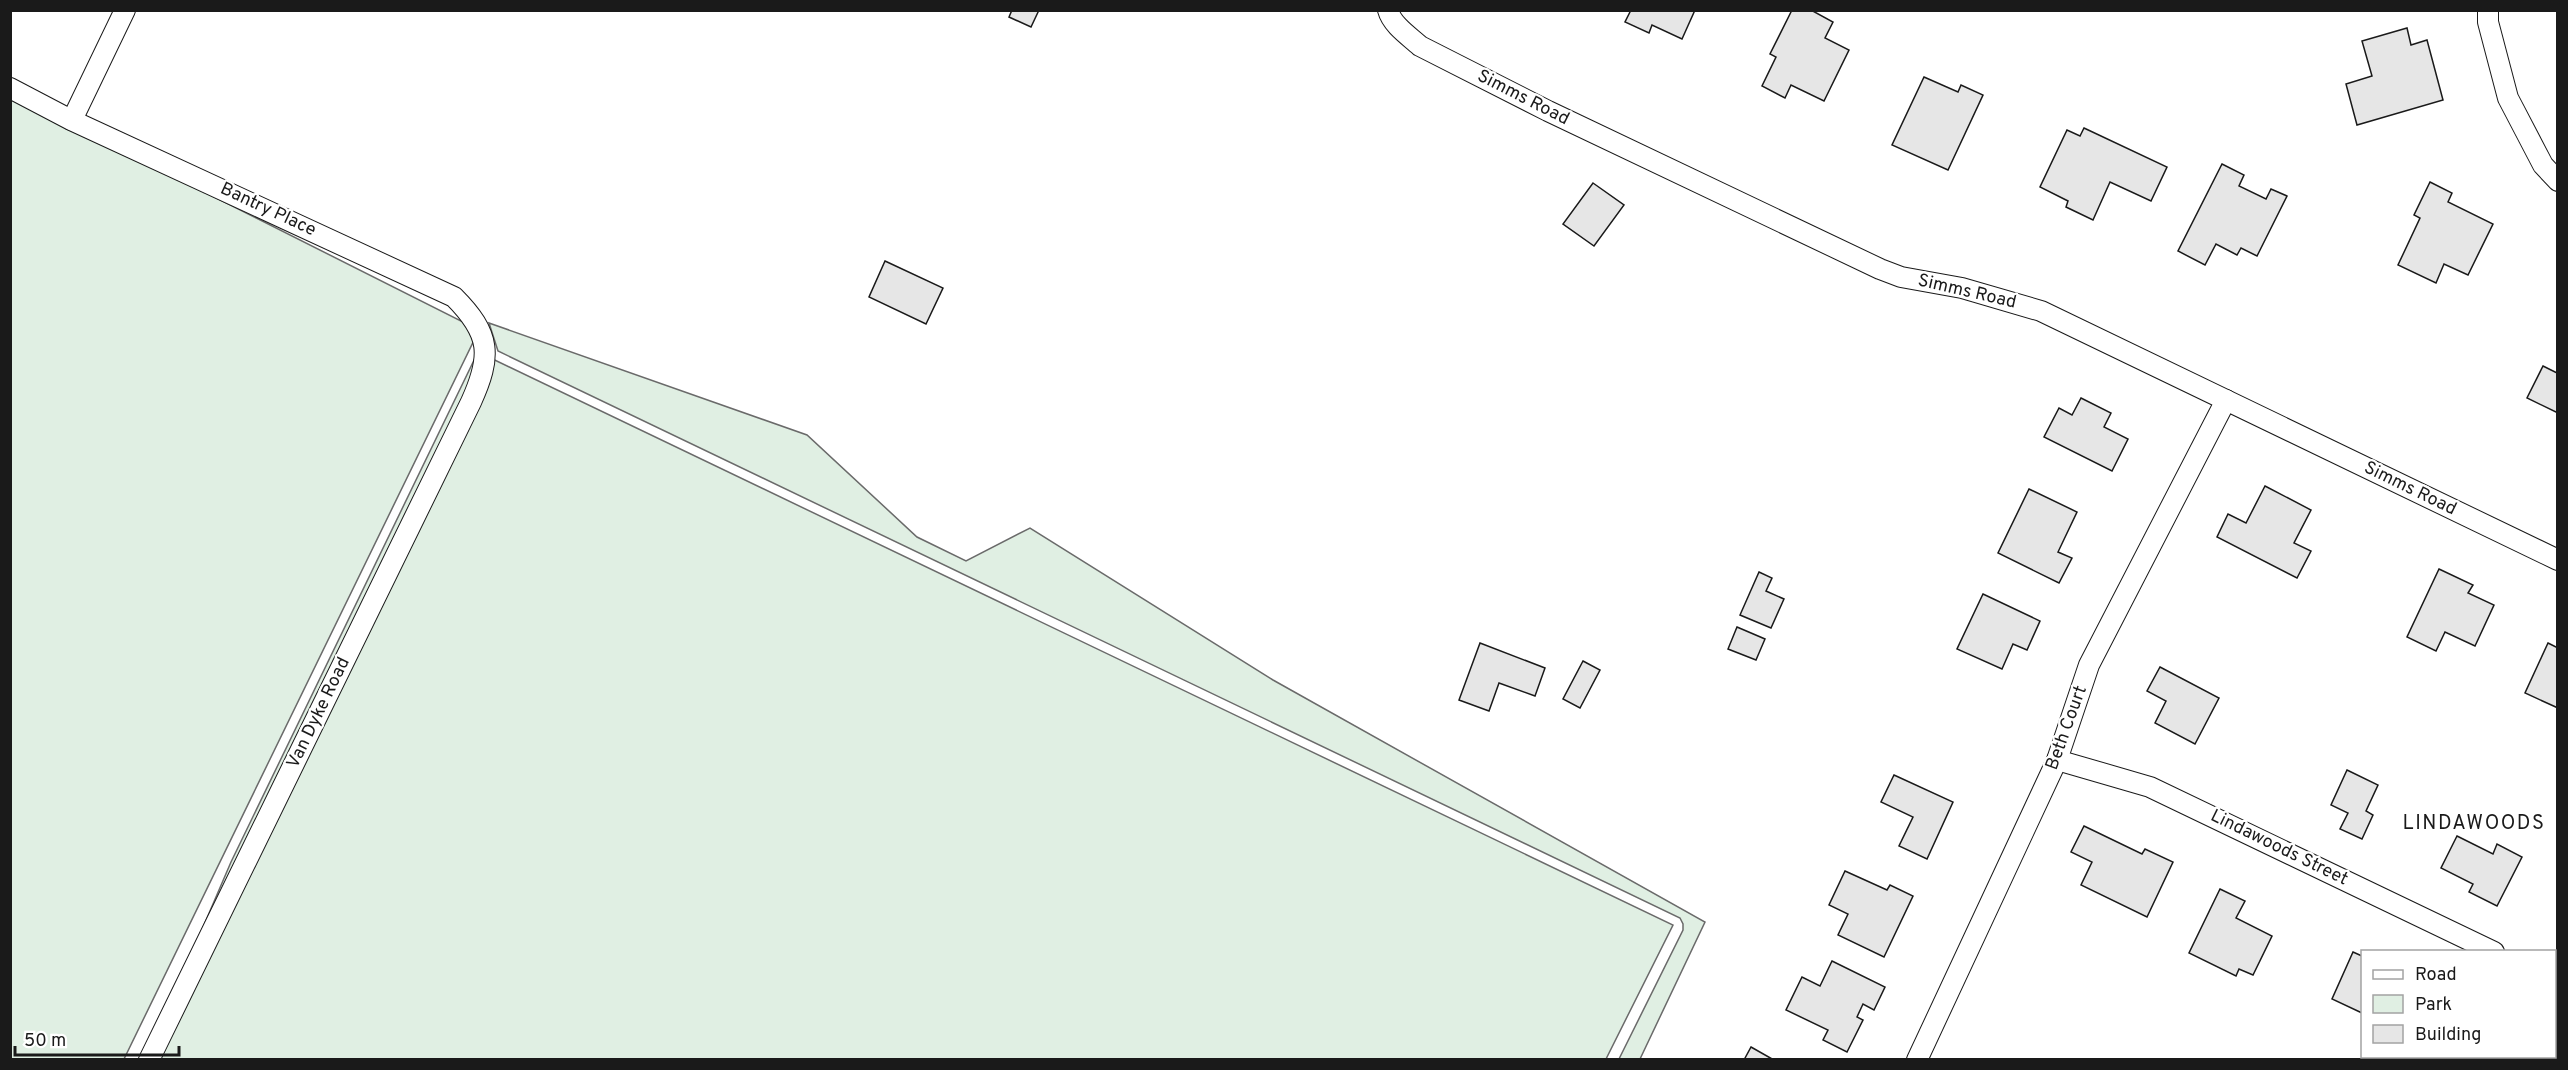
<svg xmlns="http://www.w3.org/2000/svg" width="2568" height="1070" font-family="Overpass,sans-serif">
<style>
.green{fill:#e0efe3;stroke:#6a6a6a;stroke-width:1.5}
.building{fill:#e6e6e6;stroke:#1a1a1a;stroke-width:1.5}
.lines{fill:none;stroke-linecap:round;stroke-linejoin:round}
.minor-casing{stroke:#1a1a1a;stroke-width:22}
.minor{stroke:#fff;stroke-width:20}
.labels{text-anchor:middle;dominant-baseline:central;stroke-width:4.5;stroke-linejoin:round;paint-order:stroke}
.street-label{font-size:18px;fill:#1a1a1a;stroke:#fff}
.neighbourhood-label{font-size:20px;letter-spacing:1.5px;fill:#1a1a1a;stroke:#fff}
</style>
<rect width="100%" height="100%" fill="#fff"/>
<g class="green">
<path d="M10 99 85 132 479 330 124 1059H11Z"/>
<path d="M489 323 807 435 917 537 966 561 1030 528 1273 680 1705 922 1640 1059H1619L1683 930V924L1680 918 498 351Z"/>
<path d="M478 352 1673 925 1606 1059 146 1060 231 862Z"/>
</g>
<g class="building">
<path d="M1012 10H1039L1031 27 1009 17Z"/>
<path d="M1631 10H1695L1682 39 1652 25 1649 33 1625 22Z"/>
<path d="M1792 10H1811L1833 22 1825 38 1849 50 1824 101 1791 85 1785 98 1762 86 1776 57 1770 54Z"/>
<path d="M2407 28 2411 45 2427 40 2443 100 2357 125 2346 84 2372 76 2362 41Z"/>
<path d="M1924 77 1958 92 1961 85 1983 95 1948 170 1892 145Z"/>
<path d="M2084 128 2167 167 2151 201 2110 182 2093 220 2066 207 2068 201 2040 187 2067 130 2080 136Z"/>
<path d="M2222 164 2244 175 2239 186 2266 199 2271 189 2287 196 2257 256 2241 248 2237 255 2216 244 2205 265 2178 251Z"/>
<path d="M2430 182 2452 193 2448 202 2493 224 2468 275 2444 264 2436 283 2398 265 2420 218 2414 215Z"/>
<path d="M1593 183 1624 205 1594 246 1563 224Z"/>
<path d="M885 261 943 288 926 324 869 297Z"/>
<path d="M2543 366 2557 373 2558 371V413L2527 398Z"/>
<path d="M2081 398 2111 413 2104 427 2128 439 2112 471 2044 437 2059 408 2072 415Z"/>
<path d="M2265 486 2311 510 2294 543 2311 551 2297 578 2217 537 2228 514 2246 523Z"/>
<path d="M2029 489 2077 512 2058 552 2072 558 2059 583 1998 553Z"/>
<path d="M2439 569 2473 585 2468 593 2494 605 2475 646 2445 632 2436 651 2407 637Z"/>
<path d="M1759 572 1772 578 1766 591 1784 599 1771 628 1740 615Z"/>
<path d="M1983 594 2040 621 2027 650 2013 644 2002 669 1957 649Z"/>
<path d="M1737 627 1765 639 1756 660 1728 649Z"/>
<path d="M1480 643 1545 668 1535 696 1499 683 1489 711 1459 700Z"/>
<path d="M2548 643 2558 648V708L2525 693Z"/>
<path d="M1583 661 1600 670 1580 708 1563 699Z"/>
<path d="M2160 667 2219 698 2195 744 2155 723 2166 701 2147 691Z"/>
<path d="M2347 770 2378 785 2366 811 2373 815 2362 839 2340 829 2348 813 2331 805Z"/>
<path d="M1894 775 1953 802 1927 859 1899 846 1913 817 1881 802Z"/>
<path d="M2084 826 2142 854 2145 849 2173 862 2147 917 2081 885 2092 862 2071 852Z"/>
<path d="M2457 836 2493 854 2497 844 2522 857 2497 906 2469 892 2473 884 2441 868Z"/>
<path d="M1845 871 1887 890 1890 885 1913 896 1884 957 1838 935 1848 914 1829 905Z"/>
<path d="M2220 889 2245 901 2236 918 2272 936 2253 975 2239 969 2236 976 2189 953Z"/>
<path d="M2353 952 2362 956V1013L2332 999Z"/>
<path d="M1832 961 1885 987 1874 1010 1863 1004 1857 1017 1863 1020 1847 1052 1823 1040 1828 1030 1786 1010 1802 977 1820 986Z"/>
<path d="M1751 1047 1774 1060H1744Z"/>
<path d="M2461 1056H2529L2527 1060H2460Z"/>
</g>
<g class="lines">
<defs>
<g id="minor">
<path d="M1388 10C1392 25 1409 36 1420 46L1548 111 1880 269 1901 277 1962 288 2041 311 2558 560"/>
<path d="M2488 10V22L2508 98 2543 165 2558 181"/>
<path d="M10 88 71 120 454 297C491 334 492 356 471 402L149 1060"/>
<path d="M72 120 125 10"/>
<path d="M2057 760 2150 787 2494 952"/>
<path d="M2554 980 2558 982"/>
<path d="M1917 1060 2057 760 2089 665 2226 400"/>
</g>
</defs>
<use href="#minor" class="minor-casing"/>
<use href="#minor" class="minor"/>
</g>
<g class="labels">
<g class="street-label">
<text transform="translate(1523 98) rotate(27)">Simms Road</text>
<text transform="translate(268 210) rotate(25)">Bantry Place</text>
<text transform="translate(1967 292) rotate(13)">Simms Road</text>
<text transform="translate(2410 489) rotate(26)">Simms Road</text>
<text transform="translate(319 713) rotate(-64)">Van Dyke Road</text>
<text transform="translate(2067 728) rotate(-70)">Beth Court</text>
<text transform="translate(2279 848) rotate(26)">Lindawoods Street</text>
</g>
<g class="neighbourhood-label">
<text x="2474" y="824">LINDAWOODS</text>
</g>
</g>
<rect width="2568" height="1070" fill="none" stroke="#1a1a1a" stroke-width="24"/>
<rect x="2361" y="950" width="195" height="108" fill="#ffffff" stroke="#a3a3a3" stroke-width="1.5"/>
<rect x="2373" y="970" width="30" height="9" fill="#ffffff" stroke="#a3a3a3" stroke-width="1.5"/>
<text x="2415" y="980" font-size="18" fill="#1a1a1a">Road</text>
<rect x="2373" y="995" width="30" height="18" fill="#e0efe3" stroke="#a3a3a3" stroke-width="1.5"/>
<text x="2415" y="1010" font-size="18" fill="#1a1a1a">Park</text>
<rect x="2373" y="1025" width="30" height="18" fill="#e6e6e6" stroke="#a3a3a3" stroke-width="1.5"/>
<text x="2415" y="1040" font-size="18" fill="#1a1a1a">Building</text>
<path d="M15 1046v9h164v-9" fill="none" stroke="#1a1a1a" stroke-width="3"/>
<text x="24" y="1046" font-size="18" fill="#1a1a1a" stroke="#ffffff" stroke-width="4.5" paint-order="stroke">50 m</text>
</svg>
